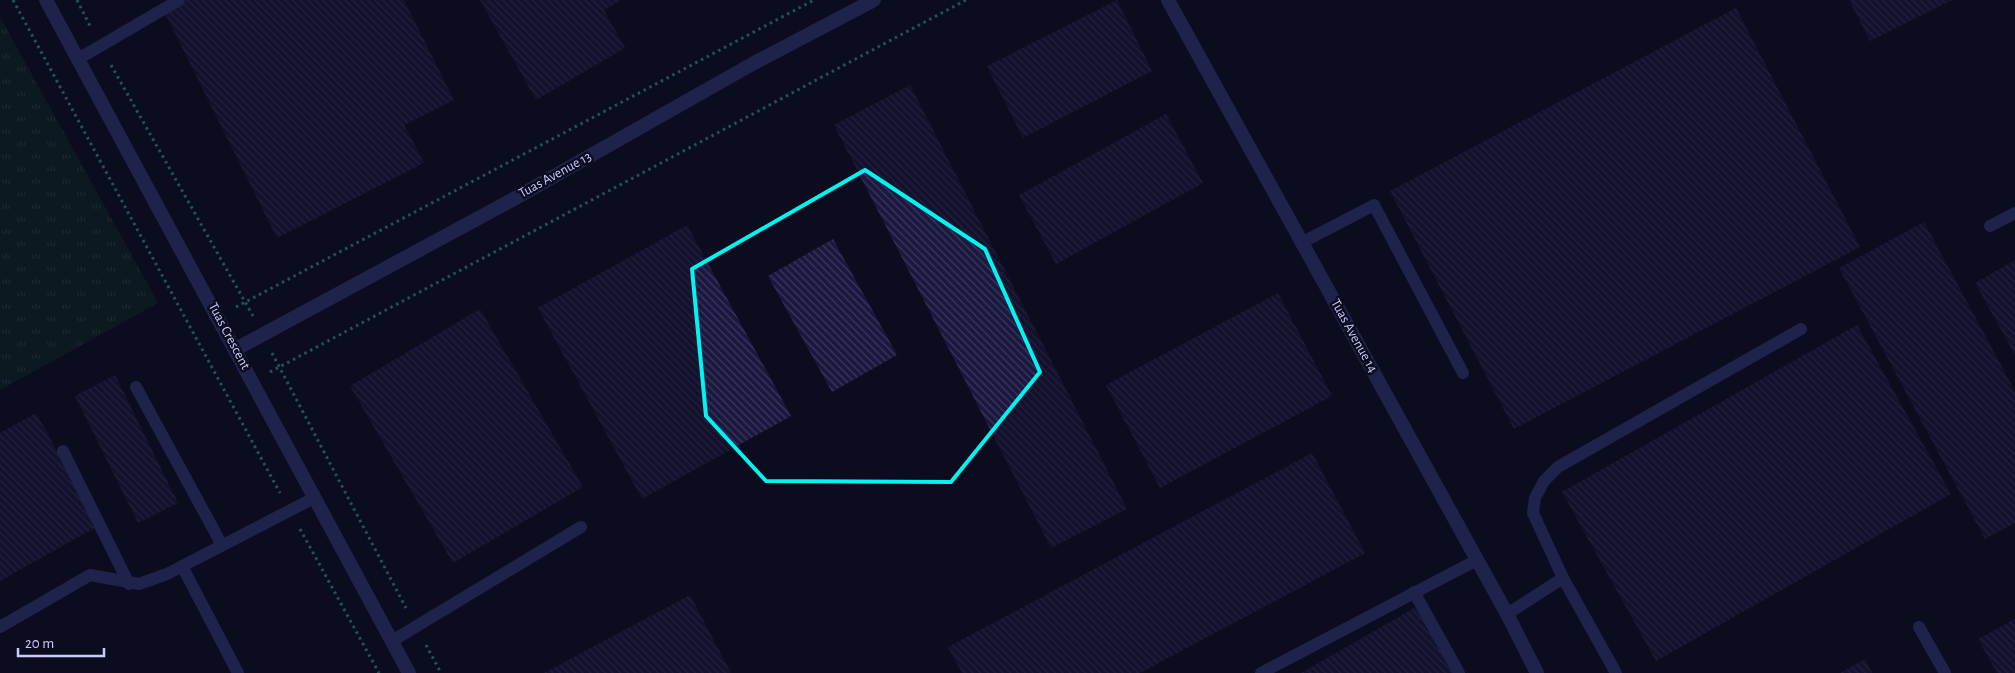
<svg xmlns="http://www.w3.org/2000/svg" width="2015" height="673" font-family="'Alegreya Sans',sans-serif">
<style>
.grass{fill:url(#grass-tufts)}
.building{fill:url(#building-back-hatch)}
.lines{fill:none;stroke-linecap:round;stroke-linejoin:round}
.path{stroke:#2cb29a;stroke-width:3;stroke-dasharray:2.5 4;stroke-linecap:butt}
.service{stroke:#363c7f;stroke-width:12}
.minor{stroke:#363c7f;stroke-width:14}
.tertiary{stroke:#363c7f;stroke-width:14}
.marked{fill:none;stroke:#00f5f1;stroke-width:4;stroke-linejoin:round}
.labels{text-anchor:middle;dominant-baseline:central;stroke-width:5;stroke-linejoin:round;paint-order:stroke}
.street-label{font-size:14px;fill:#cacaff;stroke:#0d0c1f}
</style>
<defs>
<pattern id="grass-tufts" width="24" height="20" patternUnits="userSpaceOnUse" patternTransform="scale(1.25)"><rect width="24" height="20" fill="#0f2925"/><path d="M3 7l-1-3M5 7V3M7 7l1-3M15 17l-1-3M17 17v-4M19 17l1-3" fill="none" stroke="#314746"/></pattern>
<pattern id="building-back-hatch" width="6" height="6" patternUnits="userSpaceOnUse" patternTransform="scale(1.25)"><rect width="6" height="6" fill="#1b1840"/><path d="M-1 5l2 2M0 0l6 6M5-1l2 2" fill="none" stroke="#3b385d"/></pattern>
</defs>
<rect width="100%" height="100%" fill="#0d0c1f"/>
<path class="grass" d="M0 17 158 303 0 390Z"/>
<g class="building">
<path d="M186 0H404L454 100 404 125 424 163 277 238 164 11Z"/>
<path d="M480 0H622L604 10 625 48 536 100Z"/>
<path d="M1117 0 1152 71 1023 138 987 66Z"/>
<path d="M1849 0H1952L1870 41Z"/>
<path d="M1736 8 1860 247 1514 429 1390 191Z"/>
<path d="M910 85 1127 509 1051 548 834 125Z"/>
<path d="M1166 114 1203 183 1056 264 1019 195Z"/>
<path d="M1924 222 2015 391V523L1985 539 1839 268Z"/>
<path d="M687 225 791 416 642 499 538 308Z"/>
<path d="M833 239 897 355 832 392 768 276Z"/>
<path d="M2015 260V355L1975 283Z"/>
<path d="M1278 293 1332 396 1160 488 1106 385Z"/>
<path d="M480 309 583 487 453 563 350 386Z"/>
<path d="M1857 325 1951 494 1656 661 1562 492Z"/>
<path d="M115 375 178 503 138 523 75 396Z"/>
<path d="M36 413 98 526 0 581V433Z"/>
<path d="M1312 453 1365 553 1140 673H962L948 647Z"/>
<path d="M690 595 731 673H544Z"/>
<path d="M1416 607 1454 673H1301Z"/>
<path d="M2015 619V673H1997L1978 639Z"/>
<path d="M1865 659 1872 673H1840Z"/>
</g>
<g class="lines">
<g class="path">
<path d="M13 0 280 493"/>
<path d="M77 0 91 28"/>
<path d="M111 65 253 316"/>
<path d="M236 307 814 0"/>
<path d="M272 353 406 608"/>
<path d="M270 372 966 0"/>
<path d="M300 529 379 673"/>
<path d="M426 645 441 673"/>
</g>
<g class="service">
<path d="M78 59 179 0"/>
<path d="M1990 226 2015 213"/>
<path d="M1303 242 1374 205 1463 373"/>
<path d="M136 387 222 545"/>
<path d="M63 451 129 584"/>
<path d="M182 566 238 673"/>
<path d="M1414 592 1459 673"/>
<path d="M1507 614 1563 578"/>
<path d="M0 627 90 575 139 584 167 574 314 498"/>
<path d="M1919 627 1945 673"/>
<path d="M392 641 581 527"/>
<path d="M1261 673 1477 560"/>
<path d="M1616 673 1563 578 1533 513 1535 498 1544 481 1558 467 1801 329"/>
</g>
<g class="minor">
<path d="M1168 0 1507 614 1537 673"/>
<path d="M236 349 512 200 754 63 874 0"/>
</g>
<path class="tertiary" d="M46 0 409 673"/>
</g>
<path d="M0 0H2015V673H0ZM865 170 985 249 1040 372 951 482 766 481 706 416 692 269Z" fill="#0d0c1f" fill-opacity=".55" fill-rule="evenodd"/>
<path class="marked" d="M865 170 985 249 1040 372 951 482 766 481 706 416 692 269Z"/>
<g class="labels">
<g class="street-label">
<text transform="translate(555 175) rotate(-29)">Tuas Avenue 13</text>
<text transform="translate(229 336) rotate(62)">Tuas Crescent</text>
<text transform="translate(1354 336) rotate(61)">Tuas Avenue 14</text>
</g>
</g>
<path d="M18 648v8h86v-8" fill="none" stroke="#cacaff" stroke-width="2.5"/>
<text x="25" y="648" font-size="15" fill="#cacaff" stroke="#0d0c1f" stroke-width="4" paint-order="stroke">20 m</text>
</svg>
